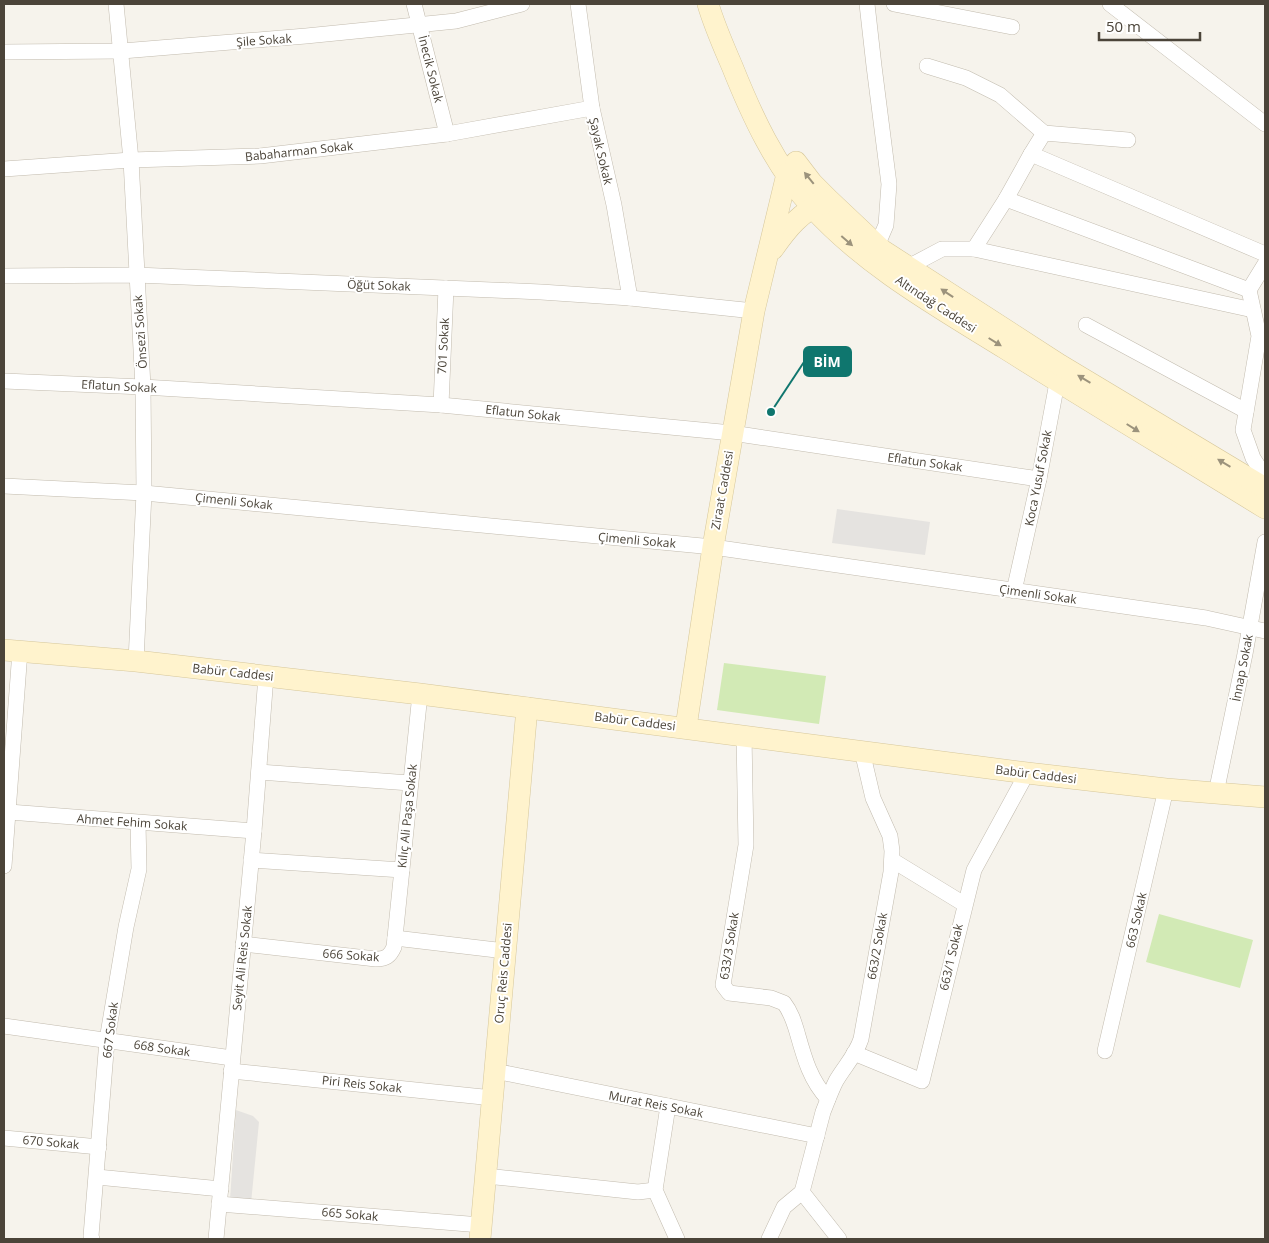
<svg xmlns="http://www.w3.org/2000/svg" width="1269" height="1243" font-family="'Open Sans',sans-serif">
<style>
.green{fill:#d2eab5}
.parking{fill:#e5e3e0}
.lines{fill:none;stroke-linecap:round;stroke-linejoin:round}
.street-casing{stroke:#c2bbae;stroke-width:16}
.secondary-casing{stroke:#d6c79b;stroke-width:22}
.street{stroke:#fff;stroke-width:15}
.secondary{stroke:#fff3cd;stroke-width:21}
.oneway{fill:#9c937c}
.labels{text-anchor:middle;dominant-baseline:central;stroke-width:4;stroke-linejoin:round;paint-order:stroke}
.street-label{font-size:12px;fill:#4b4439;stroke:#fff}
.leader{fill:none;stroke:#0f766e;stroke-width:2}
.callout-dot{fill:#0f766e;stroke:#fff;stroke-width:2}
.callout{fill:#0f766e;stroke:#0f766e;stroke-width:2}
.callout-label{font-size:14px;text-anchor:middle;font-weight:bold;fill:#fff}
</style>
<rect width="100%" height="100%" fill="#f6f3ec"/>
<g class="green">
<path d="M724 663 826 676 819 724 717 710Z"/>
<path d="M1159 914 1253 940 1240 988 1146 962Z"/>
</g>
<g class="parking">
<path d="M837 509 930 522 925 555 832 543Z"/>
<path d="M236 1110 253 1116 259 1122 251 1203 230 1200Z"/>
</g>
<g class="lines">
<defs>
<g id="street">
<path d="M116 4 131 160 143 387 144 493 136 661"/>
<path d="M414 4 447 134"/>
<path d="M578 4 592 108 614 205 630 298"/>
<path d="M867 4 874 66 889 184 886 225 877 246"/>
<path d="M894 4 1012 27"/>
<path d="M1110 4 1265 124"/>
<path d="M4 52 122 51 306 36 456 21 522 4"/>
<path d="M927 66 966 78 1000 95 1044 133"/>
<path d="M1031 154 1044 133 1128 140"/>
<path d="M4 169 131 160 260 156 447 134 592 108"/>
<path d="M1006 199 1031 154 1265 254"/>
<path d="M974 249 1006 199 1249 290"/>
<path d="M1265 264 1249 290 1259 336 1243 430 1253 458 1265 477"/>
<path d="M908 267 942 249H974L1253 310"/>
<path d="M4 276 136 275 541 292 630 298 754 311"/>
<path d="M1086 325 1246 411"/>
<path d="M4 381 143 387 441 405 732 433 1039 479"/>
<path d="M441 405 446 288"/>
<path d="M4 486 144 493 713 547 1206 618 1265 631"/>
<path d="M1014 591 1039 479 1059 372"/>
<path d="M744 735 746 845 723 985 729 993 771 998 784 1003C791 1012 794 1022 797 1032 804 1057 810 1080 828 1099"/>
<path d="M259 772 410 783"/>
<path d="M1216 793 1245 654 1265 542"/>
<path d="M9 812 254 831"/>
<path d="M251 860 402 870"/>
<path d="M892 860 964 904"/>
<path d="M4 866 20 651"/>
<path d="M395 938 505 951"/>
<path d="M243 944 376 959C386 959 390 956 394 947L420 694"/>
<path d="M4 1026 232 1058"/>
<path d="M1105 1051 1166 789"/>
<path d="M854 1053 922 1081 974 870 1027 773"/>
<path d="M231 1071 493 1098"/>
<path d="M495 1071 817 1136"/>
<path d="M668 1106 655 1190 677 1239"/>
<path d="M4 1138 99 1147"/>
<path d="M486 1176 638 1192 655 1190"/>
<path d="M97 1177 221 1189"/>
<path d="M219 1204 481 1225"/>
<path d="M92 1239 91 1236 107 1040 126 927 139 869 138 823"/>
<path d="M216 1239 254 831 266 676"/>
<path d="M769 1239 784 1207 802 1192"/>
<path d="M839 1239 802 1192 823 1112C827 1102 831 1091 836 1081 844 1067 856 1055 861 1039L891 872 892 851 890 836 873 798 862 751"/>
</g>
<g id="secondary">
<path d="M708 4C714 25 723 45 732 66 752 116 775 166 812 207 865 266 940 308 1006 349 1092 403 1179 455 1265 508"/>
<path d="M796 162 812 183 829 200 882 250 1060 365 1265 488"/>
<path d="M773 249C787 229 801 211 825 202"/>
<path d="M4 650 136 661 420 694 1027 773 1166 789 1265 797"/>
<path d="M686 727 713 547 754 311 787 174"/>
<path d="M480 1239 527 708"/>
</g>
</defs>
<use href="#street" class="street-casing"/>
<use href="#secondary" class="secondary-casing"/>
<use href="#street" class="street"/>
<use href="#secondary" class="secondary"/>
</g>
<defs><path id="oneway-solid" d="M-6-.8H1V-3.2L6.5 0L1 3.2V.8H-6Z" transform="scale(1.25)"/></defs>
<g class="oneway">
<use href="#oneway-solid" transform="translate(809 178) rotate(-129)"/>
<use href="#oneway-solid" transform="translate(847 241) rotate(41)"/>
<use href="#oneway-solid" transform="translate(947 293) rotate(-146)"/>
<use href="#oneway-solid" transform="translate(995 342) rotate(32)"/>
<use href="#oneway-solid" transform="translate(1084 379) rotate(-149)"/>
<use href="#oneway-solid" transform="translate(1133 428) rotate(32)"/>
<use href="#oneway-solid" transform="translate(1224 463) rotate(-149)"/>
</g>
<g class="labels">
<g class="street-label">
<text transform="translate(264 40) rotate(-4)">Şile Sokak</text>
<text transform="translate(431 69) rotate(76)">İnecik Sokak</text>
<text transform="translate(299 151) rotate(-6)">Babaharman Sokak</text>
<text transform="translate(601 151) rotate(77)">Şayak Sokak</text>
<text transform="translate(379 285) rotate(2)">Öğüt Sokak</text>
<text transform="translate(936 304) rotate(33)">Altındağ Caddesi</text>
<text transform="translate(140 332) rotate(-94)">Önsezi Sokak</text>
<text transform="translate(443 346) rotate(-87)">701 Sokak</text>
<text transform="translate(119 386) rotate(3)">Eflatun Sokak</text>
<text transform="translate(523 413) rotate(6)">Eflatun Sokak</text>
<text transform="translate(925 462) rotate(8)">Eflatun Sokak</text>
<text transform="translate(1038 478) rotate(-79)">Koca Yusuf Sokak</text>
<text transform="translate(722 490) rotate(-80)">Ziraat Caddesi</text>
<text transform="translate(234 501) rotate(6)">Çimenli Sokak</text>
<text transform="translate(637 540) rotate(5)">Çimenli Sokak</text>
<text transform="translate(1038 594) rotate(8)">Çimenli Sokak</text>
<text transform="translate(1242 668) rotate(-79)">İnnap Sokak</text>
<text transform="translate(233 672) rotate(6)">Babür Caddesi</text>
<text transform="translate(635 721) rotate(7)">Babür Caddesi</text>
<text transform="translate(1036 774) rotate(7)">Babür Caddesi</text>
<text transform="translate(407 816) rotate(-84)">Kılıç Ali Paşa Sokak</text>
<text transform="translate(132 822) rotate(4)">Ahmet Fehim Sokak</text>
<text transform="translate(1136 920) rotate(-77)">663 Sokak</text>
<text transform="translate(729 946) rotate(-81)">633/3 Sokak</text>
<text transform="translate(877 946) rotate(-80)">663/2 Sokak</text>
<text transform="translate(351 955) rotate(4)">666 Sokak</text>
<text transform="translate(951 957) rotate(-77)">663/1 Sokak</text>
<text transform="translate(242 958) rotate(-84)">Seyit Ali Reis Sokak</text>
<text transform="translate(503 973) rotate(-85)">Oruç Reis Caddesi</text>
<text transform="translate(110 1030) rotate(-83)">667 Sokak</text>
<text transform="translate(162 1048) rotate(8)">668 Sokak</text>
<text transform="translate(362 1084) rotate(6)">Piri Reis Sokak</text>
<text transform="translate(656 1104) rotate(11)">Murat Reis Sokak</text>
<text transform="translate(51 1142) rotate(5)">670 Sokak</text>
<text transform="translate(350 1214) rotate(5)">665 Sokak</text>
</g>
</g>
<path class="leader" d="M771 412L804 362"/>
<circle class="callout-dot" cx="771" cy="412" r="5"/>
<rect class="callout" x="804" y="347" width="47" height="29" rx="5"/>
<g class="callout-label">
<text x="827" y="367">BİM</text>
</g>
<rect width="1269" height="1243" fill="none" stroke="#4b4439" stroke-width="10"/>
<path d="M1099 32v8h101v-8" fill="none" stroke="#4b4439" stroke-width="2.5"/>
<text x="1106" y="32" font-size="15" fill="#4b4439" stroke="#ffffff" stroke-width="4" paint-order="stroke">50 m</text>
</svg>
